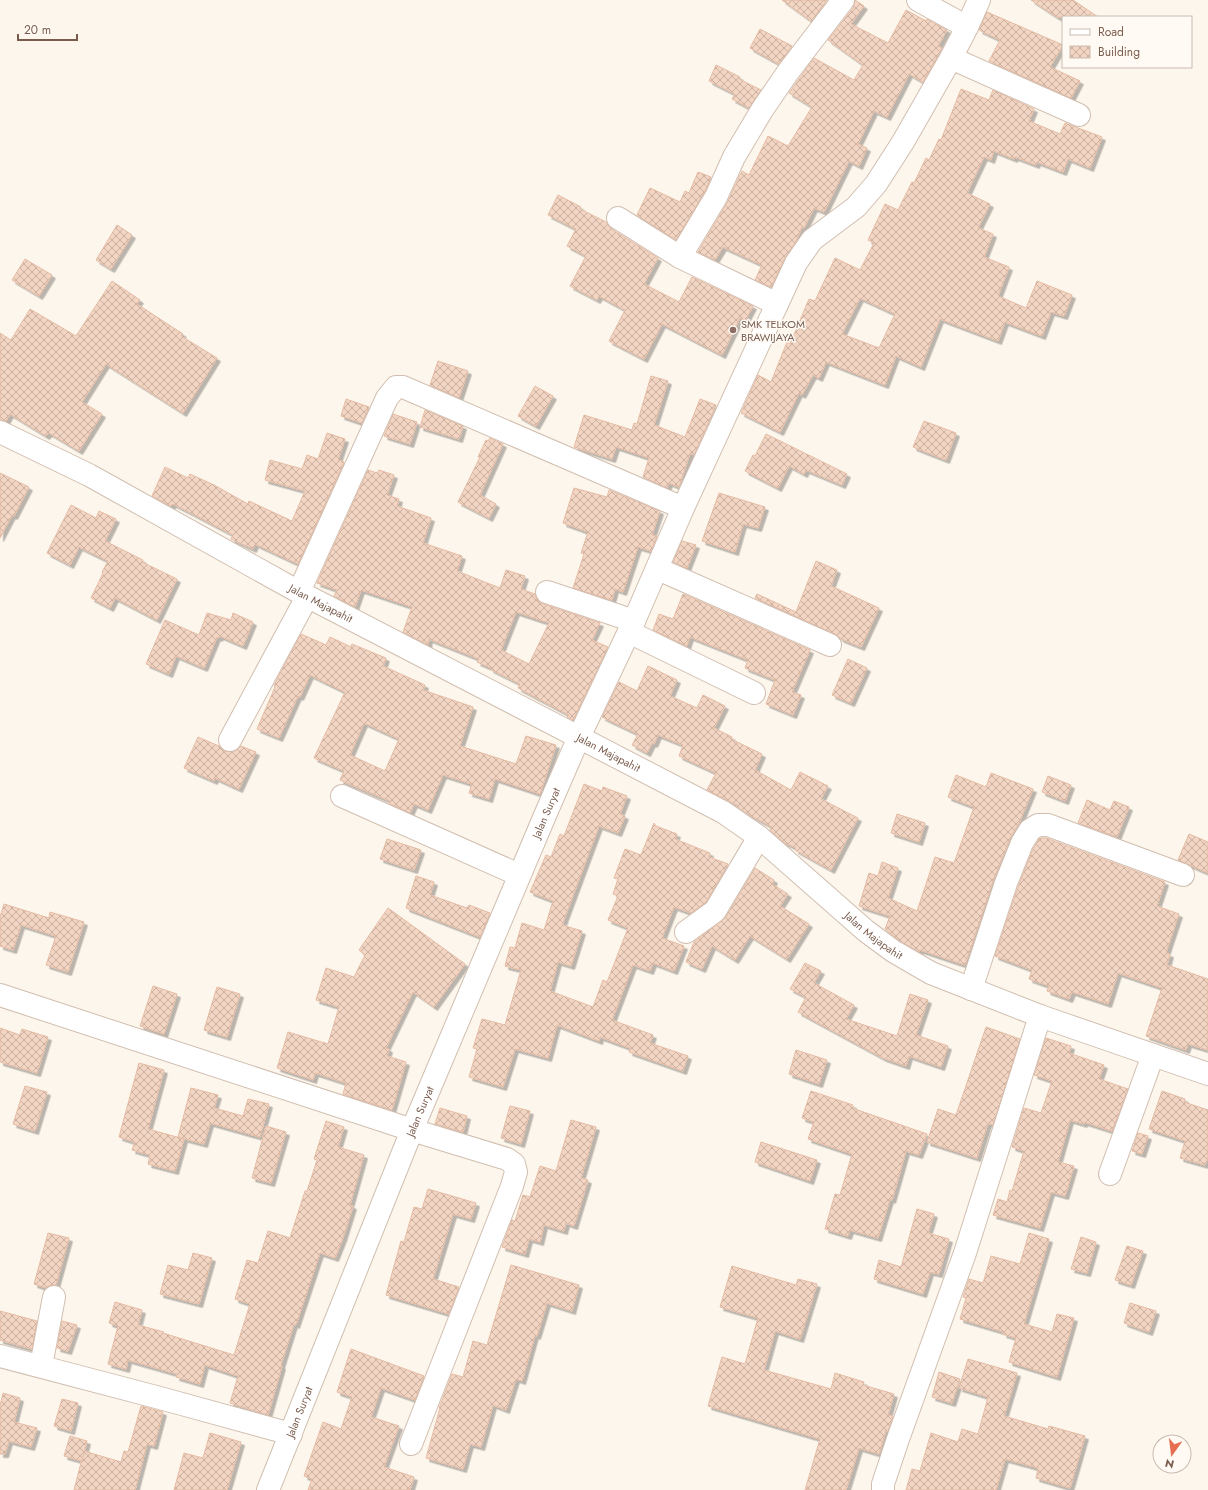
<svg xmlns="http://www.w3.org/2000/svg" width="1208" height="1490" font-family="Jost,sans-serif">
<style>
.building{fill:url(#building-cross-hatch);stroke:#e6bba3;fill-rule:evenodd;filter:url(#shadow)}
.lines{fill:none;stroke-linecap:round;stroke-linejoin:round}
.street-casing{stroke:#d1beb0;stroke-width:24}
.street{stroke:#fff;stroke-width:22}
.education-dot{fill:#8d6e63;stroke:#fffaf3;stroke-width:1.5}
.labels{text-anchor:middle;dominant-baseline:central;stroke-width:3;stroke-linejoin:round;paint-order:stroke}
.education-label{font-size:11px;fill:#785e54;stroke:#fffaf3;text-anchor:start}
.street-label{font-size:11px;fill:#7a5c4d;stroke:#fffaf3}
</style>
<defs>
<pattern id="building-cross-hatch" width="8" height="8" patternUnits="userSpaceOnUse"><rect width="8" height="8" fill="#f3d5c3"/><path d="M0 0l8 8M0 8l8-8" fill="none" stroke="#cab0a1"/></pattern>
<filter id="shadow"><feDropShadow dx="3.5" dy="3.5" stdDeviation="0" flood-color="#0004"/></filter>
</defs>
<rect width="100%" height="100%" fill="#fdf6ec"/>
<g class="building">
<path d="M782 0H827L811 21Z"/>
<path d="M855 0 864 6 851 24 888 43 906 10 926 21 927 19 947 30 938 46 942 48 923 82 909 74 887 117 874 111 858 144 867 148 859 166 849 161 824 212 814 208 804 228 802 227 795 243 785 258 771 287 755 280 762 265 723 247 715 260 698 252 727 203 742 171 749 175 768 136 788 146 812 107 789 93 814 58 854 80 863 65 828 40 853 8Z"/>
<path d="M1031 0H1073L1098 17H1057Z"/>
<path d="M987 12 1063 45 1050 67 1080 81 1071 98 989 61 1000 40 979 30Z"/>
<path d="M760 29 792 46 779 64 750 48Z"/>
<path d="M716 65 740 77 739 79 761 90 749 108 732 99 735 94 709 81Z"/>
<path d="M961 89 989 100 993 90 1034 109 1029 121 1060 134 1065 123 1102 137 1090 168 1068 159 1063 172 1037 162 1036 165 1015 157 1014 159 994 151 991 160 984 157 967 193 990 204 978 228 993 234 984 257 1009 267 998 296 1026 308 1037 281 1072 295 1064 316 1051 312 1042 336 1005 322 998 341 940 319 921 367 896 356 885 385 826 362 819 378 813 375 802 395 799 393 780 432 741 413 758 375 771 382 787 342 790 344 809 299 815 301 835 258 860 270 874 243 868 240 885 204 898 210 912 182 914 183 926 158 929 160 939 139 941 140ZM860 298 895 314 879 348 842 334Z"/>
<path d="M698 172 711 177 705 191 676 240 637 215 650 188 680 202 685 191 689 193Z"/>
<path d="M558 195 581 207 580 209 606 222 611 229 658 258 644 284 679 302 692 277 753 306 745 321 740 318 722 355 662 324 644 359 609 341 625 310 599 296 597 300 570 286 586 256 567 246 576 229 548 215Z"/>
<path d="M117 225 132 235 111 269 96 260Z"/>
<path d="M25 259 52 275 39 296 12 280Z"/>
<path d="M112 281 140 300 137 304 183 334 181 336 217 358 183 413 106 364 82 402 102 414 79 451 49 433 46 436 10 414 6 421 0 420V333L11 340 30 309 76 336Z"/>
<path d="M438 361 468 371 459 398 430 385Z"/>
<path d="M651 376 668 381 654 425 685 437 700 399 716 405 694 455 690 453 679 487 669 483 667 488 643 477 649 458 616 447 612 459 574 447 584 415 632 430 634 423 637 424Z"/>
<path d="M535 386 553 396 536 426 518 416Z"/>
<path d="M346 399 369 407 362 423 341 416Z"/>
<path d="M425 410 463 426 459 439 420 427Z"/>
<path d="M393 414 417 422 410 444 384 436Z"/>
<path d="M924 421 956 433 946 460 913 447Z"/>
<path d="M327 433 345 439 338 460 344 462 298 564 255 544 253 549 231 539 233 535 191 513 173 504 171 506 152 496 165 467 188 478 190 474 214 485 248 504 249 501 292 521 305 491 265 480 270 460 302 469 307 455 318 459Z"/>
<path d="M766 434 847 474 842 485 806 470 804 474 789 466 778 488 745 471 753 455 755 456Z"/>
<path d="M490 438 503 444 480 495 496 504 489 518 458 502 480 457H478L486 440 488 441Z"/>
<path d="M368 470 377 473 379 470 394 475 387 495 399 499 397 506 431 518 423 543 462 556 457 571 500 588 506 570 525 576 521 589 535 594 537 600 543 604 600 623 592 640 608 647 573 720 567 717 569 715 518 688 520 684 490 669 491 668 477 662 479 659 429 639 428 645 403 632 412 607 361 590 355 607 334 596 337 590 317 583ZM516 612 549 623 529 664 501 650Z"/>
<path d="M0 473 29 487 14 516 12 515 0 538Z"/>
<path d="M574 488 607 497 609 490 660 511 652 535 657 536 651 551 638 547 623 592 615 589 612 600 573 588 584 554 581 553 588 532 563 523Z"/>
<path d="M719 493 765 507 758 528 743 524 735 552 702 541Z"/>
<path d="M71 505 96 518 99 511 116 519 105 541 143 560 142 562 177 579 157 620 115 598 110 608 91 598 103 573 102 572 108 561 79 547 70 565 47 553Z"/>
<path d="M682 541 696 545 687 568 673 562Z"/>
<path d="M816 561 837 570 831 586 879 608 861 647 841 639 835 634 755 598 757 594 796 612Z"/>
<path d="M683 594 810 650 792 692 801 695 793 715 766 704 775 680 745 668 748 660 690 637 687 646 653 630 659 614 673 619Z"/>
<path d="M207 613 231 620 233 613 253 622 243 646 220 636 219 638 217 637 204 668 176 656 169 674 146 664 165 620 199 635Z"/>
<path d="M301 634 326 645 330 637 351 647 352 644 386 658 383 666 425 685 423 690 473 707 460 746 516 764 526 736 556 745 540 794 495 779 489 799 469 793 472 784 443 775 428 810 414 804 410 813 389 803 390 801 340 780 344 771 314 758 345 692 310 675 300 697 298 696 279 738 257 729 275 687 274 686 278 677ZM364 723 399 739 385 771 350 755Z"/>
<path d="M848 659 867 668 851 703 832 695Z"/>
<path d="M648 666 677 680 670 696 697 708 703 695 725 706 714 728 732 737 731 739 762 754 755 770 791 790 800 772 828 786 821 799 858 818 831 870 795 850 796 848 783 842 770 830 772 827 746 813 738 807 739 806 707 790 716 773 679 756 683 745 658 735 654 744 652 743 647 753 632 745 638 734 602 717 619 682 637 691Z"/>
<path d="M198 737 219 746 224 751 234 752 241 746 256 752 239 789 215 778 214 781 184 768Z"/>
<path d="M991 773 1033 789 1019 823 1010 838 994 878 965 965 920 950 919 952 900 941 885 929 890 916 859 906 869 873 878 876 882 862 898 868 888 898 917 911 935 857 954 863 974 807 948 797 956 775 986 787Z"/>
<path d="M1048 776 1071 785 1065 801 1042 792Z"/>
<path d="M584 784 602 791 603 787 627 796 620 814 625 816 618 833 599 826 562 925 582 931 571 966 558 962 550 991 593 1007 603 980 607 982 628 928 608 920 618 896 613 894 618 879 614 878 625 849 641 855 654 823 656 826 677 834 675 839 710 853 709 857 728 864 706 902 691 913 674 907 662 938 684 946 674 971 653 963 650 971 633 965 612 1020 653 1035 650 1043 688 1056 683 1071 629 1052 630 1048 600 1037 599 1041 557 1025 548 1058 515 1049 503 1087 469 1077 477 1049 473 1048 482 1019 505 1025 521 970 505 966 510 947 515 948 522 923 544 930 553 901 530 892 546 855 551 857 560 834 564 836Z"/>
<path d="M1087 800 1110 810 1114 801 1129 807 1117 837 1078 823Z"/>
<path d="M897 814 925 823 919 842 891 833Z"/>
<path d="M1189 834 1208 842V873L1178 860Z"/>
<path d="M1042 838H1046L1165 882 1157 906 1179 914 1166 953 1170 954 1167 965 1208 979V1050L1188 1044 1186 1050 1146 1036 1162 988 1118 973 1108 1004 1072 992 1069 999 1047 991 1049 986 1029 979 1032 970 995 956 1018 887 1033 849 1039 839Z"/>
<path d="M387 839 421 850 414 870 380 859Z"/>
<path d="M755 868 774 880 772 884 788 894 780 906 809 924 787 959 750 936 735 960 712 946 702 969 686 962 694 942 726 917Z"/>
<path d="M416 876 434 882 430 895 467 908 469 905 490 913 480 937 406 908Z"/>
<path d="M4 904 49 918 50 912 84 922 68 972 46 965 56 936 21 925 13 950 0 946V917Z"/>
<path d="M388 908 465 964 434 1007 413 992 386 1048 389 1049 387 1056 406 1062 392 1110 343 1094 346 1083 315 1073 313 1080 277 1068 288 1032 328 1044 339 1007 316 1000 326 968 354 977 365 955 359 950Z"/>
<path d="M805 963 821 971 814 983 854 1005 846 1019 897 1036 910 994 928 1000 916 1035 948 1046 941 1067 909 1056 906 1066 883 1058 798 1012 806 997 790 989Z"/>
<path d="M153 986 177 994 164 1034 140 1026Z"/>
<path d="M217 987 240 994 227 1037 204 1030Z"/>
<path d="M986 1027 1020 1039 993 1125 988 1123 977 1158 927 1142 938 1109 956 1115Z"/>
<path d="M0 1028 20 1035 22 1029 48 1037 37 1073 0 1062Z"/>
<path d="M1046 1038 1071 1046 1069 1053 1104 1065 1099 1079 1128 1089 1112 1131 1084 1122V1124L1070 1120 1058 1162 1074 1166 1065 1196 1051 1192 1040 1228 993 1215 998 1199 1007 1202 1010 1190 1012 1191 1024 1151 1012 1147 1024 1108 1041 1113 1052 1081 1034 1075Z"/>
<path d="M796 1050 827 1060 819 1084 789 1074Z"/>
<path d="M139 1063 164 1070 148 1129 184 1139 175 1171 148 1164 150 1155 132 1150 135 1142 119 1137Z"/>
<path d="M25 1086 47 1092 35 1131 13 1124Z"/>
<path d="M191 1088 218 1095 214 1108 243 1116 248 1099 269 1104 260 1137 210 1123 204 1144 178 1137Z"/>
<path d="M811 1091 853 1105 852 1108 927 1134 919 1155 906 1151 892 1200 890 1199 878 1238 850 1230 848 1236 825 1229 835 1194 840 1195 852 1154 808 1139 814 1122 802 1118Z"/>
<path d="M1162 1091 1185 1099 1184 1102 1208 1110V1157L1205 1165 1180 1158 1185 1141 1149 1129Z"/>
<path d="M510 1106 530 1111 521 1144 501 1138Z"/>
<path d="M440 1108 467 1116 463 1132 435 1124Z"/>
<path d="M571 1120 596 1127 581 1178 588 1180 574 1226 566 1223 564 1231 544 1225 540 1242 529 1239 525 1254 502 1247 512 1220 515 1221 523 1195 530 1197 540 1166 556 1171Z"/>
<path d="M326 1121 344 1127 338 1147 364 1155 350 1205 353 1206 343 1238 335 1258 320 1253 296 1325 294 1324 281 1365 282 1366 268 1415 230 1403 238 1376 205 1365 200 1384 176 1377 177 1374 128 1360 126 1369 108 1364 118 1326 109 1323 115 1302 142 1310 138 1325 164 1332 163 1333 234 1355 250 1304 235 1299 247 1260 258 1263 268 1231 290 1238 305 1191H307L317 1160 314 1159Z"/>
<path d="M266 1126 286 1132 271 1183 252 1178Z"/>
<path d="M1138 1133 1148 1136 1142 1154 1132 1151Z"/>
<path d="M761 1142 817 1160 810 1181 755 1162Z"/>
<path d="M428 1189 476 1203 471 1219 453 1214 433 1279 459 1287 449 1314 386 1295 401 1241 404 1242 414 1207 422 1209Z"/>
<path d="M917 1209 934 1214 928 1233 949 1239 939 1274 930 1272 923 1294 874 1279 879 1260 901 1267Z"/>
<path d="M48 1233 69 1238 56 1285H50L46 1288 34 1284Z"/>
<path d="M1029 1233 1049 1239 1024 1324 1052 1332 1057 1314 1074 1318 1057 1377 1009 1362 1016 1338 1003 1334 1004 1332 960 1319 966 1298 963 1297 969 1279 983 1283 991 1256 1020 1264Z"/>
<path d="M1081 1237 1096 1242 1087 1273 1071 1269Z"/>
<path d="M1127 1246 1143 1251 1131 1285 1115 1280Z"/>
<path d="M193 1253 212 1258 199 1304 160 1294 168 1265 188 1270Z"/>
<path d="M511 1265 579 1285 572 1311 547 1303 537 1336 535 1335 522 1381 516 1379 506 1410 493 1405 481 1447 470 1444 463 1469 426 1458 440 1408H439L452 1374 463 1377 473 1341 487 1345Z"/>
<path d="M732 1266 796 1285 798 1279 817 1284 800 1339 775 1331 764 1370 831 1389 835 1373 864 1382 863 1385 894 1394 888 1415 893 1416 888 1431 886 1430 879 1454 859 1448 846 1490H805L820 1439 708 1406 722 1357 745 1364 758 1318 720 1307Z"/>
<path d="M1130 1303 1156 1311 1149 1332 1124 1323Z"/>
<path d="M0 1311 37 1321 32 1349 0 1340Z"/>
<path d="M62 1321 77 1325 68 1351 57 1348Z"/>
<path d="M351 1349 424 1376 415 1400 381 1388 371 1417 399 1426 384 1467 414 1477 410 1490H308L312 1479 304 1476 323 1422 341 1429 352 1397 337 1392Z"/>
<path d="M968 1359 1017 1373 1004 1416 1048 1429 1049 1426 1085 1436 1070 1488 1036 1478 1038 1468 1005 1459 996 1490H906L912 1469 920 1471 931 1433 958 1442 962 1429 978 1434 988 1397 959 1388Z"/>
<path d="M939 1372 960 1379 952 1403 932 1397Z"/>
<path d="M3 1393 20 1398 14 1422 37 1428 31 1447 9 1441 5 1454H0V1406Z"/>
<path d="M62 1399 78 1403 71 1431 54 1426Z"/>
<path d="M141 1406 163 1412 154 1446 147 1444 135 1490H74L84 1451 121 1462 124 1451 128 1452Z"/>
<path d="M210 1433 241 1442 227 1490H174L184 1453 203 1458Z"/>
<path d="M70 1436 87 1441 82 1461 64 1456Z"/>
</g>
<g class="lines">
<defs>
<g id="street">
<path d="M918 0 967 27"/>
<path d="M951 58 1079 115"/>
<path d="M618 218 680 257 777 304"/>
<path d="M680 257 716 197 734 157 762 110 788 72 843 0"/>
<path id="s1" d="M0 432 89 475 299 592 723 812 759 837 866 931 893 951 931 973 1040 1016 1208 1074"/>
<path d="M658 569 830 645"/>
<path d="M299 592 387 398 396 387H403L683 508"/>
<path d="M547 592 634 621"/>
<path d="M629 632 754 693"/>
<path d="M230 740 307 597"/>
<path d="M342 796 519 875"/>
<path d="M686 932 715 911 759 837"/>
<path d="M971 989 1006 883 1022 843 1030 830 1038 825H1048L1183 875"/>
<path d="M0 995 412 1130 507 1159 514 1164 516 1172 512 1186 411 1444"/>
<path d="M1110 1174 1153 1055"/>
<path d="M0 1356 160 1398 291 1434"/>
<path d="M41 1366 54 1297"/>
<path id="s2" d="M268 1490 412 1130 546 813 579 737 634 621 683 508 796 263 812 240 856 207 876 184 903 142 951 58 967 27 979 0"/>
<path d="M883 1490V1484L898 1439 965 1253 1040 1016"/>
</g>
</defs>
<use href="#street" class="street-casing"/>
<use href="#street" class="street"/>
</g>
<circle class="education-dot" cx="733" cy="330" r="4"/>
<g class="labels">
<g class="education-label">
<text x="741" y="324">SMK TELKOM<tspan x="741" dy="13">BRAWIJAYA</tspan></text>
</g>
<g class="street-label">
<text stroke="none"><textPath href="#s1" startOffset="364">Jalan Majapahit</textPath></text>
<text stroke="none"><textPath href="#s1" startOffset="688">Jalan Majapahit</textPath></text>
<text stroke="none"><textPath href="#s2" startOffset="732">Jalan Suryat</textPath></text>
<text stroke="none"><textPath href="#s1" startOffset="1012">Jalan Majapahit</textPath></text>
<text stroke="none"><textPath href="#s2" startOffset="408">Jalan Suryat</textPath></text>
<text stroke="none"><textPath href="#s2" startOffset="84">Jalan Suryat</textPath></text>
</g>
</g>
<rect x="1062" y="16" width="130" height="52" fill="#fffaf3" stroke="#cabbb1"/>
<rect x="1070" y="29" width="20" height="6" fill="#ffffff" stroke="#cabbb1"/>
<text x="1098" y="36" font-size="12" fill="#7a5c4d">Road</text>
<rect x="1070" y="46" width="20" height="12" fill="url(#building-cross-hatch)" stroke="#cabbb1"/>
<text x="1098" y="56" font-size="12" fill="#7a5c4d">Building</text>
<g transform="translate(1172 1454) rotate(194)"><circle r="19" fill="#fffaf3" stroke="#cabbb1"/>
<path d="M0-3L7 15L0 10L-7 15Z" fill="#e76f51"/>
<text y="-6" font-size="11" font-weight="bold" text-anchor="middle" fill="#7a5c4d">N</text>
</g>
<path d="M18 34v6h59v-6" fill="none" stroke="#7a5c4d" stroke-width="2"/>
<text x="24" y="34" font-size="12" fill="#7a5c4d" stroke="#fffaf3" stroke-width="3" paint-order="stroke">20 m</text>
</svg>
